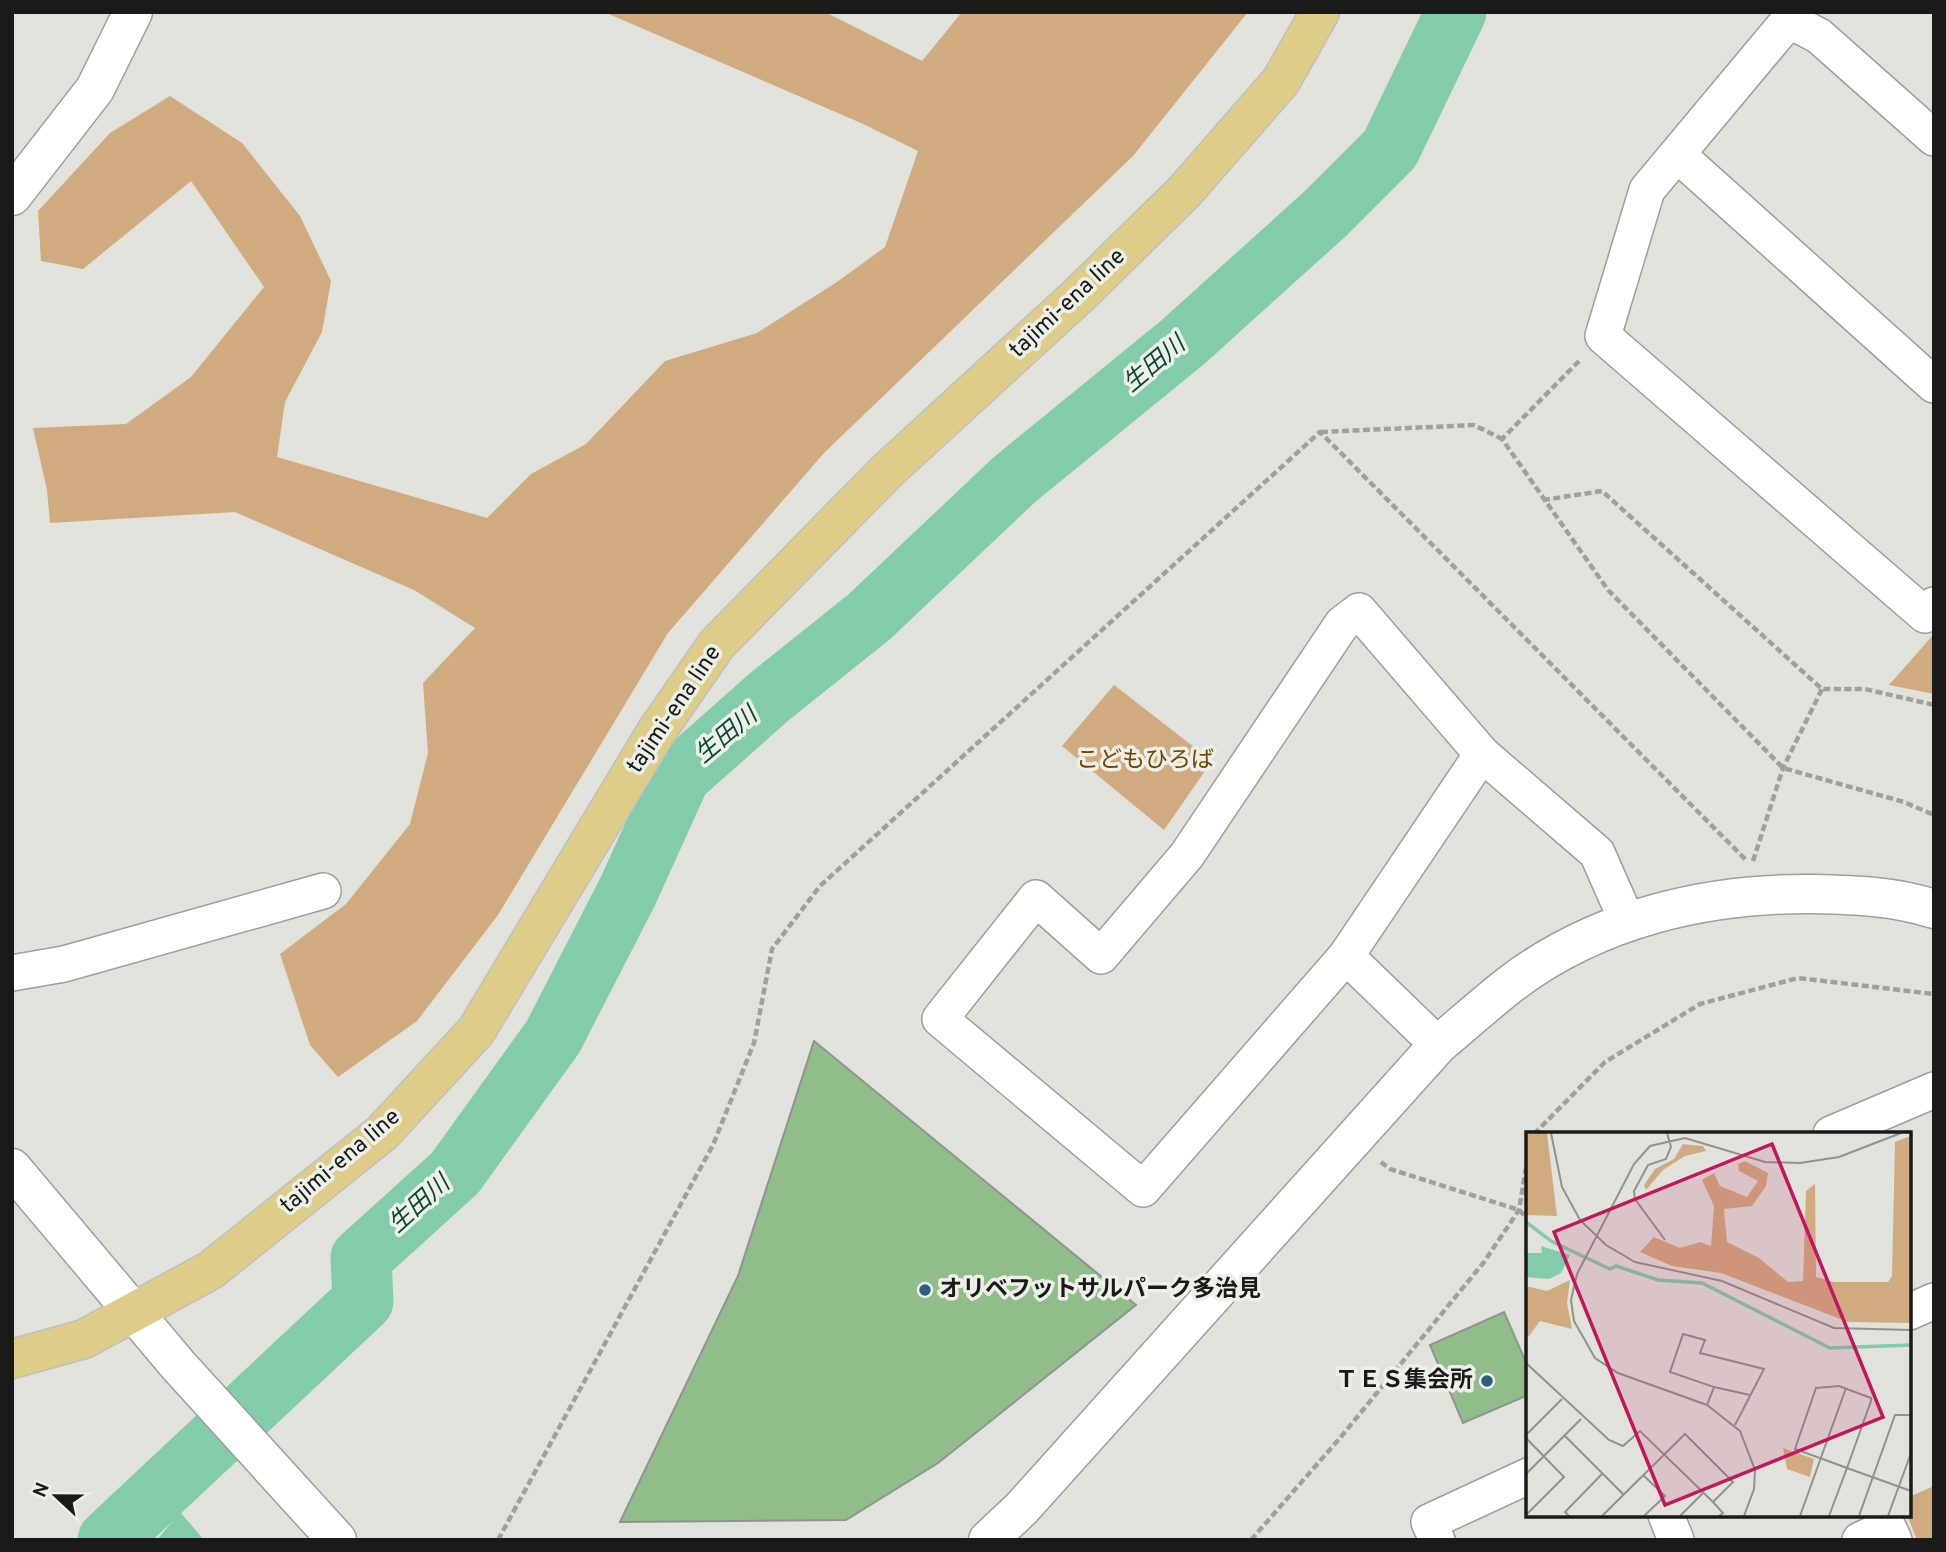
<svg xmlns="http://www.w3.org/2000/svg" width="1946" height="1552" font-family="Overpass,'Noto Sans JP',sans-serif">
<style>
.green{fill:#d1ab80}
.water{fill:#82ccac}
.lines{fill:none;stroke-linecap:round;stroke-linejoin:round}
.river{stroke:#82ccac;stroke-width:61}
.building{fill:#90bd8a;stroke:#90948f;stroke-width:2}
.street-casing{stroke:#9d9f99;stroke-width:38}
.secondary-casing{stroke:#9d9f99;stroke-width:41}
.primary-casing{stroke:#bfbfbe;stroke-width:41}
.path{stroke:#a0a19c;stroke-width:4.5;stroke-dasharray:7 3.5;stroke-linecap:butt}
.street{stroke:#fff;stroke-width:35}
.secondary{stroke:#fff;stroke-width:38}
.primary{stroke:#decd89;stroke-width:38}
.poi-dot{fill:#2d5f7c;stroke:#edefe9;stroke-width:2.5}
.labels{text-anchor:middle;dominant-baseline:central;stroke-width:7;stroke-linejoin:round;paint-order:stroke}
.street-label{font-size:23px;fill:#1a1b18;stroke:#edefe9}
.park-label{font-size:23px;fill:#714600;stroke:#edefe9}
.poi-label{font-size:23px;font-weight:bold;fill:#1a1b18;stroke:#edefe9;text-anchor:start}
.water-label{font-size:24px;font-style:italic;fill:#094834;stroke:#edefe9}
.inset-river{fill:none;stroke:#82ccac;stroke-width:3.5}
.inset-road{fill:none;stroke:#91928d;stroke-width:2}
.view{fill:#c2185b;fill-opacity:0.15;stroke:#c2185b;stroke-width:3.5}
.inset-edge{fill:none;stroke:#1a1b18;stroke-width:3.5}
</style>
<rect width="100%" height="100%" fill="#e0e2db"/>
<g class="green">
<path d="M604 12H825L922 61 962 12H1248L1133 156 824 453 668 633 498 915 417 1021 338 1077 310 1045 280 954 346 904 410 824 428 753 423 683 475 628 414 590 235 512 50 523 47 490 33 428 126 424 191 377 264 287 191 181 83 269 41 261 38 211 110 133 170 96 242 143 300 216 331 281 322 332 285 402 277 457 487 518 531 474 586 444 665 361 757 333 837 282 885 247 918 151 861 123Z"/>
<path d="M1934 634V694L1889 685Z"/>
<path d="M1114 685 1212 761 1164 830 1062 746Z"/>
<path d="M1934 1486V1540H1917L1907 1515 1909 1497Z"/>
</g>
<path class="water" d="M180 1512 204 1540H157Z"/>
<g class="lines">
<path class="river" d="M108 1540 363 1301 361 1258 455 1173 553 1037 628 891 680 776 769 697 869 617 1014 480 1183 342 1326 213 1390 149 1456 12"/>
</g>
<g class="building">
<path d="M814 1041 1136 1305 938 1463 846 1520 620 1522 738 1276Z"/>
<path d="M1504 1312 1528 1367V1395L1463 1423 1430 1345Z"/>
</g>
<g class="lines">
<defs>
<g id="street">
<path d="M1934 138 1819 36 1798 25 1784 26 1647 190 1603 336 1925 615 1934 605"/>
<path d="M1678 155 1934 385"/>
<path d="M1346 956 1482 754"/>
<path d="M12 973 64 964 323 891"/>
<path d="M1438 1045 1346 956 1143 1189 940 1019 1036 898 1101 956 1187 855 1342 624 1359 611 1482 754 1597 853 1627 921"/>
<path d="M1831 1134 1934 1090"/>
<path d="M1909 1312 1934 1301"/>
<path d="M1666 1515 1676 1540"/>
<path d="M1437 1540 1429 1522 1528 1476"/>
<path d="M1860 1540 1888 1527 1894 1540"/>
</g>
<g id="secondary">
<path d="M12 196 95 89 133 12"/>
<path d="M12 1168 178 1365 337 1540"/>
<path d="M988 1540 1021 1509 1438 1045C1462 1025 1486 1003 1512 983 1598 918 1707 893 1813 894 1855 895 1894 896 1934 909"/>
</g>
<path id="primary" d="M12 1359 84 1339 211 1270 382 1133 476 1031 656 732 717 644 887 471 1079 295 1185 191 1281 81 1320 12"/>
</defs>
<use href="#street" class="street-casing"/>
<use href="#secondary" class="secondary-casing"/>
<use href="#primary" class="primary-casing"/>
<g class="path">
<path d="M1579 361 1502 439 1608 590 1783 768 1904 802 1934 815"/>
<path d="M1321 432 1474 425 1502 439"/>
<path d="M1543 500 1602 491 1822 689H1865L1934 705"/>
<path d="M1753 861 1783 768 1822 689"/>
<path d="M1534 1134 1605 1062 1700 1004 1798 978 1934 994"/>
<path d="M1381 1162 1390 1169 1519 1210 1528 1219"/>
<path d="M498 1540 713 1145 754 1043 772 949 820 886 1320 432 1747 861"/>
<path d="M1251 1540 1340 1438 1484 1262 1519 1210 1528 1156"/>
</g>
<use href="#street" class="street"/>
<use href="#secondary" class="secondary"/>
<use href="#primary" class="primary"/>
</g>
<g class="poi-dot">
<circle cx="925" cy="1290" r="7"/>
<circle cx="1487" cy="1381" r="7"/>
</g>
<g class="labels">
<g class="street-label">
<text transform="translate(1068 304) rotate(-43)">tajimi-ena line</text>
<text transform="translate(675 710) rotate(-56)">tajimi-ena line</text>
<text transform="translate(341 1162) rotate(-40)">tajimi-ena line</text>
</g>
<g class="park-label">
<text x="1145" y="761">こどもひろば</text>
</g>
<g class="poi-label">
<text x="939" y="1290">オリベフットサルパーク多治見</text>
<text x="1473" y="1381" text-anchor="end">ＴＥＳ集会所</text>
</g>
<g class="water-label">
<text transform="translate(1155 365) rotate(-40)">生田川</text>
<text transform="translate(727 736) rotate(-40)">生田川</text>
<text transform="translate(420 1205) rotate(-42)">生田川</text>
</g>
</g>
<g transform="translate(1526 1132)">
<rect width="385" height="385" fill="#e0e2db"/>
<path d="M6 1H21L31 84 0 83V3ZM385 4V191L322 190 195 141 146 134 114 120 128 105 154 116 174 110 185 114 188 74 176 48 188 41 194 54 221 65 232 49 213 39 212 32 219 29 242 41 240 54 226 74 198 77 201 110 233 126 262 150 277 149 280 59 289 52 290 145 308 150H362L366 144 369 10ZM157 12 177 14 180 19 159 24 137 38 120 58 118 53 129 37 148 27ZM44 148 41 171 46 197 14 189 0 208V154L21 159ZM257 316 288 327 284 345 261 337Z" fill="#d1ab80"/>
<path d="M15 114 44 123 35 141 23 147 0 145V121H16Z" fill="#82ccac"/>
<path class="inset-river" d="M0 90 25 109 84 137 90 134 132 148 176 151 304 216 385 213"/>
<path class="inset-road" d="M25 1 36 55 54 88 80 113 109 130 196 149 308 196 385 198M139 108 109 67 108 59 122 33 140 27 145 15 141 1M0 231 83 308 97 314 114 299 187 370 197 381 193 384M188 255 224 263M181 273 188 255 144 240 157 202 179 208 174 221 238 237 209 293M0 303 36 267M39 304 97 362M0 306 38 345 1 382M0 342 55 287M117 343 139 364 118 384M43 384 39 380 76 342M76 384 159 302 207 350 187 370M154 384 177 361M218 384 228 357 229 338 214 299 181 273 92 241 69 226 48 189 45 168 51 142 108 32 124 14 159 6 239 30 274 31 313 25 375 1M274 384 320 256M303 384 321 336 345 269V266L313 254 290 256 269 317 321 336 385 359M333 384 369 283H385M362 384 385 321"/>
<path class="view" d="M246 12 357 285 139 373 28 100Z"/>
<rect width="385" height="385" class="inset-edge"/>
</g>
<rect width="1946" height="1552" fill="none" stroke="#1a1b18" stroke-width="28"/>
<g transform="translate(56 1496) rotate(292)" stroke="#edefe9" stroke-width="5" paint-order="stroke">
<path d="M0-5L12 26L0 18L-12 26Z" fill="#1a1b18"/>
<text y="-10" font-size="19" font-weight="bold" text-anchor="middle" fill="#1a1b18">N</text>
</g>
</svg>
